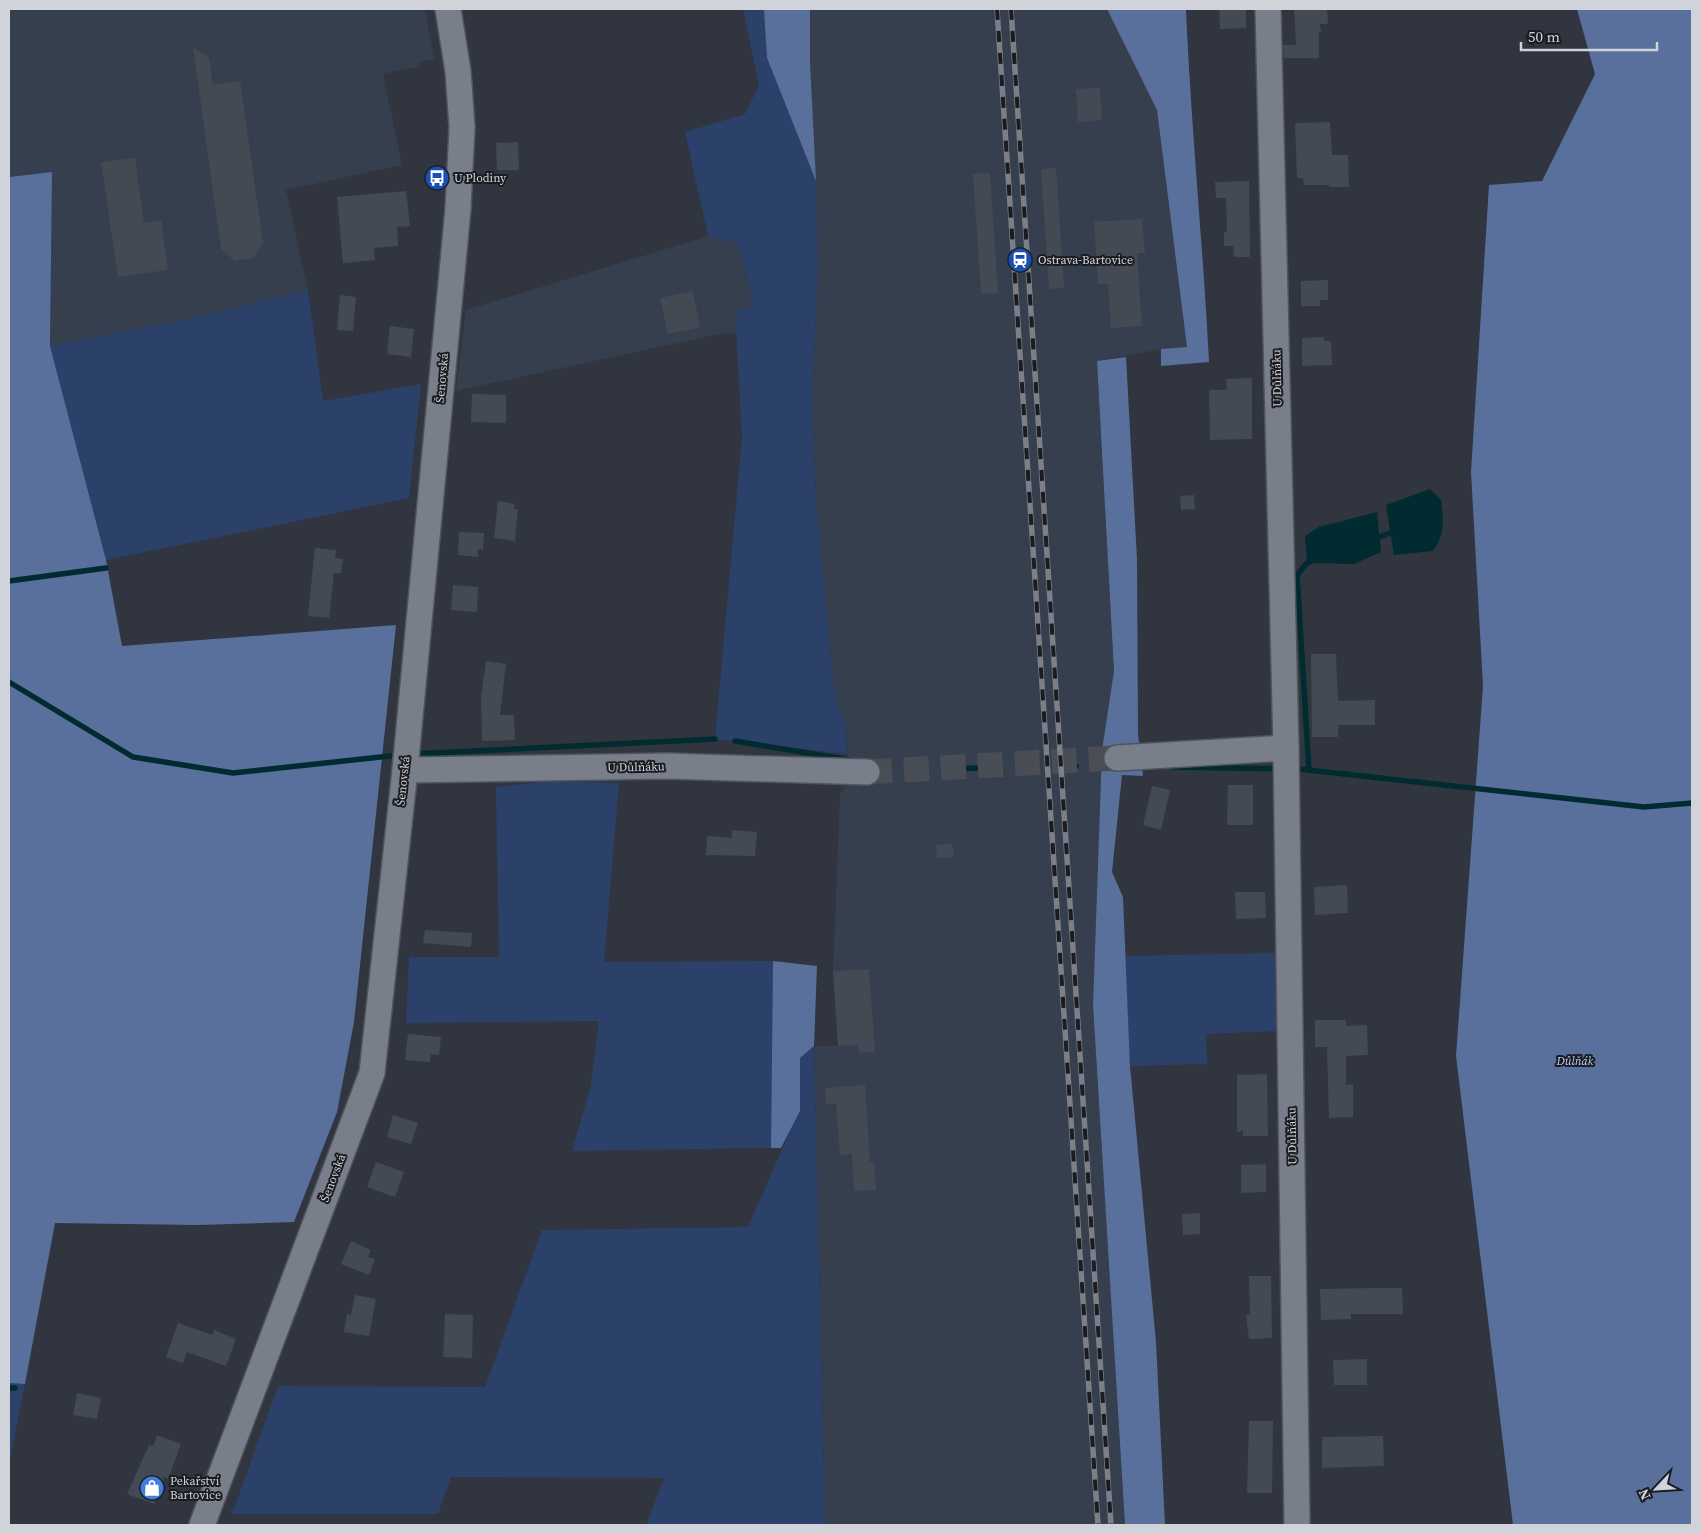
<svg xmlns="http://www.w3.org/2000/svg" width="1701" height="1534" font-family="'Source Serif 4',serif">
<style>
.built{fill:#363f4e}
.green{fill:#2c4169}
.forest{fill:#59709d}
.water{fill:#002b30}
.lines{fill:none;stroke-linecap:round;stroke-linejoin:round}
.stream{stroke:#002b30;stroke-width:5.5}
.building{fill:#444a54}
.minor-tunnel{stroke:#484d56;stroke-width:25;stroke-dasharray:25 12;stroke-linecap:butt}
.minor-casing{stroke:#4f535b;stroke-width:28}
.minor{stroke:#787e8a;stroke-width:25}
.rail-casing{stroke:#7b7f88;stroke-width:5.5}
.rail{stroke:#1a1c21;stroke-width:4;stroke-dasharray:11;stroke-linecap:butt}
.labels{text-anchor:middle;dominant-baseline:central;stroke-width:4;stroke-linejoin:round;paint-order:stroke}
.poi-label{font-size:12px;fill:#d0d3da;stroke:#1a1c21;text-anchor:start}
.street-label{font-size:12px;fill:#d0d3da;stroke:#1a1c21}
.park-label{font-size:12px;font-style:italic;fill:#bcd3fc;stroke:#1a1c21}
</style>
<rect width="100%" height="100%" fill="#30353f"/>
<g class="built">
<path d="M9 9H425L434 59 419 62 420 66 383 74 402 165 286 190 308 290 194 318 50 346 52 172 9 177Z"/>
<path d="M810 9H1107L1157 110 1187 347 1161 349 1097 361 1114 671 1102 750 1093 1005 1125 1525H825L814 1046H838L833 971 840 793 849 784 846 725 835 699 816 501 812 401 818 267 810 63Z"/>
<path d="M708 236 737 243 754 307 735 311 736 334 729 332 456 391 466 310Z"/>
</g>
<g class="green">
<path d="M743 9H764L767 58 816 181 818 267 812 401 816 501 835 699 846 725 847 754 715 739 742 437 735 311 754 306 737 243 708 236 685 132 745 114 759 85Z"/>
<path d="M308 290 323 401 421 384 409 498 106 560 50 346 194 318Z"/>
<path d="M551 781 619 783 604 962 773 961 771 1148 572 1151 591 1085 599 1021 406 1023 409 957H499L496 787Z"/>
<path d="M1277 953 1279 1031 1206 1034 1207 1064 1130 1066 1125 956Z"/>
<path d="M814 1046 825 1525H646L664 1478 451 1477 438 1514H232L278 1386 485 1387 542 1230 748 1227 799 1111 800 1058Z"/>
<path d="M9 1383 25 1384 9 1464Z"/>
</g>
<g class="forest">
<path d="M764 9H810V63L816 181 767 58Z"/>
<path d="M1107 9H1186C1191 127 1203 244 1209 362L1161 366V349L1187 347 1157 110Z"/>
<path d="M1577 9H1692V1525H1513L1456 1056 1483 686 1471 472 1489 185 1542 181 1595 74Z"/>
<path d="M52 172 50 346 106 560 122 646 396 625 354 1022 337 1112 294 1222 198 1225 55 1223 25 1384 9 1383V177Z"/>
<path d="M1126 357 1137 559 1138 733 1143 776 1122 775 1112 872 1123 897 1130 1066 1156 1342 1165 1525H1125L1093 1005 1102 750 1114 671 1097 361Z"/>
<path d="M773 961 817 966 814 1046 800 1058V1111L781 1148H771Z"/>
</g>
<g class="water">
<path d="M1430 489 1441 500C1444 518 1445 535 1433 551L1394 555 1386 505Z"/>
<path d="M1377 512 1381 552 1354 564 1307 563 1305 536 1319 527Z"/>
</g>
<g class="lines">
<g class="stream">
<path d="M1375 539 1390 533"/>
<path d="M9 581 106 568"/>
<path d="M9 682 133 757 233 773 390 756"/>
<path d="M735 741 850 760"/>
<path d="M413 754 715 739"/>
<path d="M1100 765H1114"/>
<path d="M1073 766H1076"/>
<path d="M1174 767 1279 769"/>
<path d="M946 769 980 768"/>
<path d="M1299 769 1644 807 1692 803"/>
<path d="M1309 770 1297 575 1307 563 1312 561"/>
<path d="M9 1388H15"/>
</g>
</g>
<g class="building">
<path d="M1219 9H1246V28L1220 29Z"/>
<path d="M1294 9H1327L1328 24H1320L1321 32H1319V58H1284L1283 45H1296Z"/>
<path d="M193 47 209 58 213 85 240 81 263 243 253 258 235 261 221 249Z"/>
<path d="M1100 88 1102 120 1078 122 1076 89Z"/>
<path d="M1330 122 1332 155H1348L1349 187H1329V185H1304L1303 178H1297L1295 123Z"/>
<path d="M518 142 519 170H497L496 143Z"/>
<path d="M135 158 144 223 161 220 168 270 118 277 101 162Z"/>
<path d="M1056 168 1064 288 1049 289 1041 169Z"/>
<path d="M990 173 998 293 981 294 973 174Z"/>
<path d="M1249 181 1250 257H1234L1233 246H1224V232H1227L1226 198H1216L1215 182Z"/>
<path d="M406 191 410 226 397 227 398 246 374 248 375 260 343 263 337 197Z"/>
<path d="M1142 219 1145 253H1137L1142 326 1111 328 1108 284H1098L1094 222Z"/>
<path d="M1328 280V300H1320V306H1301V281Z"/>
<path d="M689 292 693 293 700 325 697 328 668 334 660 298Z"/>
<path d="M340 295 356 297 353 331 337 330Z"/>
<path d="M390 326 414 329 411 357 387 354Z"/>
<path d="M1324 337V341H1331L1332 365 1302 366V338Z"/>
<path d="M1252 378V439L1210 440 1209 390H1227L1226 379Z"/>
<path d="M472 394 506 395V423L471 422Z"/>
<path d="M1194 495 1195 509 1181 510 1180 496Z"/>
<path d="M498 501 515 504 514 509H518L515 541 494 538Z"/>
<path d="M459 532 484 533 483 550 478 549V557L458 555Z"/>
<path d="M315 548 336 550 335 558 343 559 341 573H334L329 618 308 616Z"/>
<path d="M453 585 478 587 477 612 451 610Z"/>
<path d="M1311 654H1336L1338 701 1375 700V725H1338V737H1312Z"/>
<path d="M486 661 506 664 500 715H514L515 740 482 741 481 697Z"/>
<path d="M1228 785H1253V825H1227Z"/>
<path d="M1152 786 1170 790 1161 830 1143 825Z"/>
<path d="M732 830 757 832 755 856 706 855 707 836 732 838Z"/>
<path d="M952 843 954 857 937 858 936 845Z"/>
<path d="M1347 885 1348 913 1315 915 1314 887Z"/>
<path d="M1235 892H1265L1266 918 1236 919Z"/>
<path d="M425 930 472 933 471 947 423 943Z"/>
<path d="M869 969 875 1052 859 1053 858 1045 838 1046 833 971Z"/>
<path d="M1315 1020H1346V1026L1367 1025 1368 1055 1346 1056V1085L1353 1084V1117L1329 1118 1327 1047H1315Z"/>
<path d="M408 1034 441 1037 439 1055 431 1054 430 1062 405 1060Z"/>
<path d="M1267 1074 1268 1136H1243V1131L1237 1132V1075Z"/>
<path d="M865 1085 870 1162H874L876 1190 854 1191 852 1154 840 1155 836 1104H826L825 1088Z"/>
<path d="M393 1115 418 1123 411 1144 387 1137Z"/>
<path d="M376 1162 404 1172 395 1197 367 1187Z"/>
<path d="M1266 1164V1192L1241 1193V1165Z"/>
<path d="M1200 1213V1234L1183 1235 1182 1214Z"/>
<path d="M351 1241 371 1250 368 1257 375 1259 369 1275 341 1264Z"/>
<path d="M1249 1276H1271L1272 1338 1249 1339 1246 1315H1250Z"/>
<path d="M1379 1288H1402L1403 1314H1351V1319L1321 1320 1320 1289Z"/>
<path d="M355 1295 376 1299 369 1336 344 1332 347 1314 351 1315Z"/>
<path d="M445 1314 473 1315 472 1358 443 1357Z"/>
<path d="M178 1323 212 1335 214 1330 236 1339 226 1366 187 1352 183 1363 166 1357Z"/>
<path d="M1367 1359V1385H1334L1333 1360Z"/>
<path d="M77 1393 101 1398 97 1419 73 1415Z"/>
<path d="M1249 1421H1273L1272 1493H1247Z"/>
<path d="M157 1435 181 1444 168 1479 164 1477 154 1504 127 1494 149 1445 153 1446Z"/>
<path d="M1383 1436 1384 1466 1322 1468V1437Z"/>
</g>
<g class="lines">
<path class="minor-tunnel" d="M867 772 1117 758"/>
<defs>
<g id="minor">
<path d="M1268 9 1286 748 1297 1525"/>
<path d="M1117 758 1286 748"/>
<path d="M405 770 667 766 867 772"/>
<path d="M202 1525 372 1073 405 770 458 209 462 127 458 71 448 9"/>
</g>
</defs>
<use href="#minor" class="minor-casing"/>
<use href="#minor" class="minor"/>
<defs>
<g id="rail">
<path d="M997 9 1098 1525"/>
<path d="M1011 9 1111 1525"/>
</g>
</defs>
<use href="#rail" class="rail-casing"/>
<use href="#rail" class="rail"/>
</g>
<defs>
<symbol id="bus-disc" viewBox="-11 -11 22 22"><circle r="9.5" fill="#1a4fb4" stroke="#1a1c21"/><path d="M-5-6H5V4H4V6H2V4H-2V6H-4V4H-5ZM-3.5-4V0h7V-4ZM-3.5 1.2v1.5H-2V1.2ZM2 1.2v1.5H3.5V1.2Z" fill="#fff"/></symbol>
<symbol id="station-disc" viewBox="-11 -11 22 22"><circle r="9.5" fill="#1a4fb4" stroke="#1a1c21"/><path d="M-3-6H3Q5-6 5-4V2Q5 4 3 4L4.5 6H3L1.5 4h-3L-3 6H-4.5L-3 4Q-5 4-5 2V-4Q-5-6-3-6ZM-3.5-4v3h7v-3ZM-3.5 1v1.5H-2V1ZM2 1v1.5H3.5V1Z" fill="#fff"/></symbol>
<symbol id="shop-disc" viewBox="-11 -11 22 22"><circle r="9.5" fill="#3f7fe0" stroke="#1a1c21"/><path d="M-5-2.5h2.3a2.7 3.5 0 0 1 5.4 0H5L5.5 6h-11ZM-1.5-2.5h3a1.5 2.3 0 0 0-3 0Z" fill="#fff"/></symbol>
</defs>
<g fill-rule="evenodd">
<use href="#bus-disc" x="423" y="164" width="28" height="28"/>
<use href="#station-disc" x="1006" y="246" width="28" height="28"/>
<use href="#shop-disc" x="138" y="1474" width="28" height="28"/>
</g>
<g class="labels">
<g class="poi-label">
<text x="454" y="178">U Plodiny</text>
<text x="1038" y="260">Ostrava-Bartovice</text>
<text x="170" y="1481">Pekařství<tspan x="170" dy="14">Bartovice</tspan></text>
</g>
<g class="street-label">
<text transform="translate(442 378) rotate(-85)">Šenovská</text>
<text transform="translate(1277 378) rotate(-91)">U Důlňáku</text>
<text transform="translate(636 767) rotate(-1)">U Důlňáku</text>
<text transform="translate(403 781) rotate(-84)">Šenovská</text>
<text transform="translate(1292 1136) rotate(-91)">U Důlňáku</text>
<text transform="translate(333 1178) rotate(-69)">Šenovská</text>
</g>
<g class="park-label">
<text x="1575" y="1061">Důlňák</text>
</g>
</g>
<rect width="1701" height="1534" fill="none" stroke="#d0d3da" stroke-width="20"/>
<g transform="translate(1656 1489) rotate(245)" stroke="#1a1c21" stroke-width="4" paint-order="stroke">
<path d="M0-4L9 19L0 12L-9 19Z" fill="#d0d3da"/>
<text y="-8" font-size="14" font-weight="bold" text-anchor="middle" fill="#d0d3da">N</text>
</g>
<path d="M1521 42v8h136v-8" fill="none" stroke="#d0d3da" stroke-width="2.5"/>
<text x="1528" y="42" font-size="15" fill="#d0d3da" stroke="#1a1c21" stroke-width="4" paint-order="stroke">50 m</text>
</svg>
